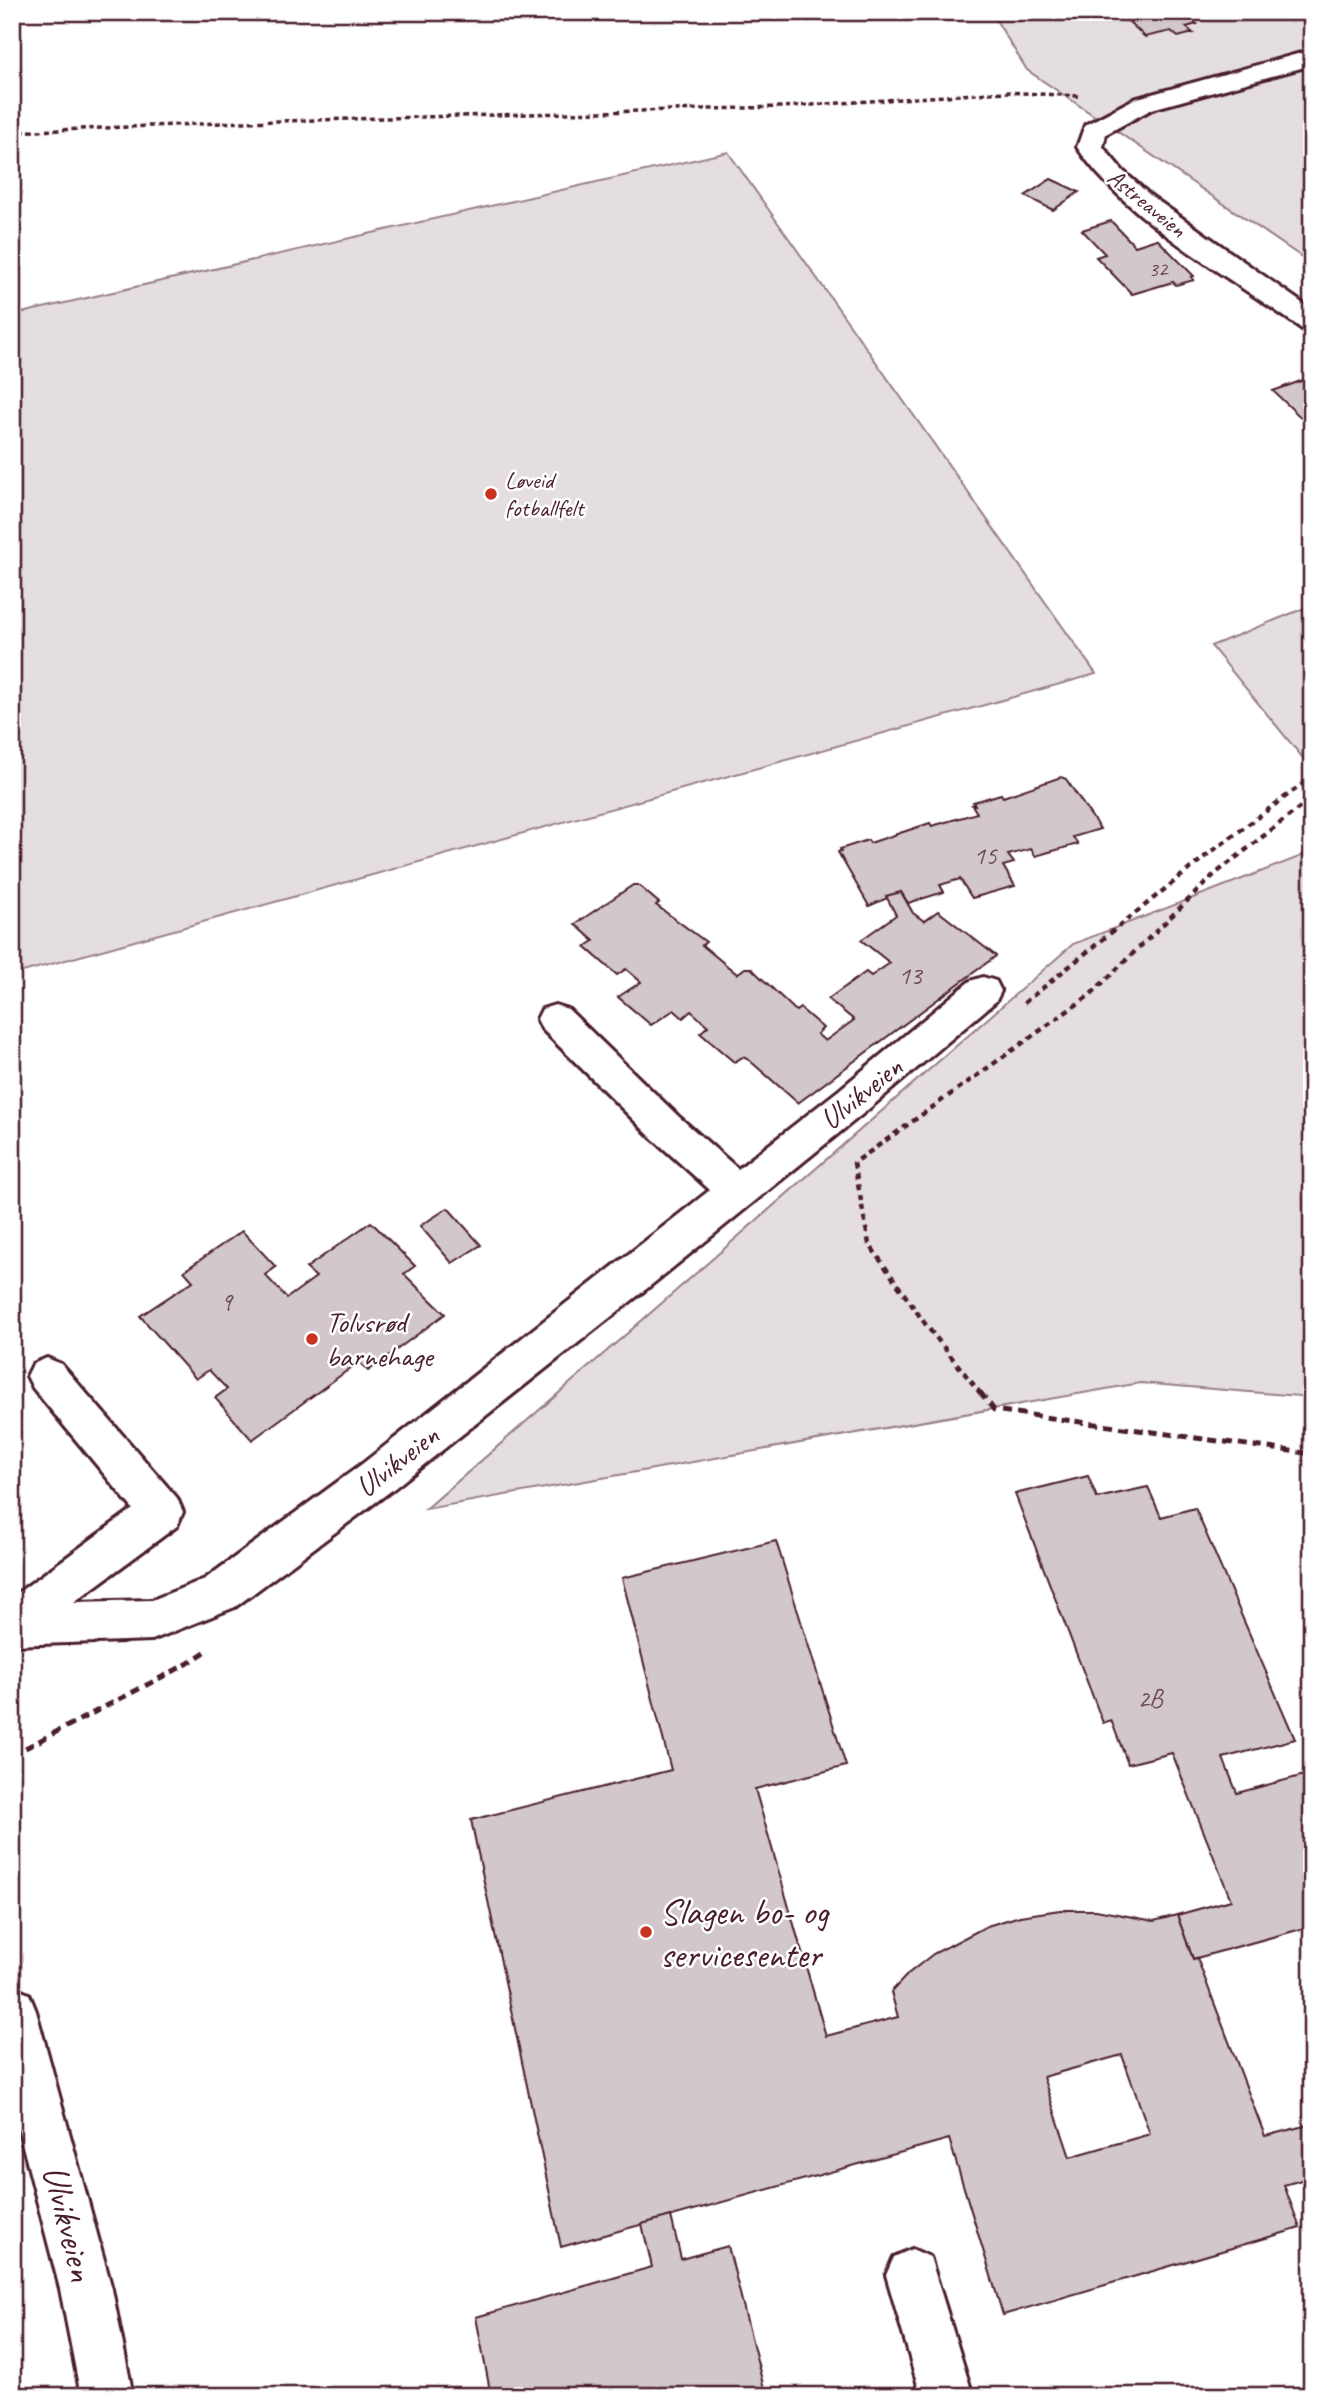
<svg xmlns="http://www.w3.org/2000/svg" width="1324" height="2408" font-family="Caveat,sans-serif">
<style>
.green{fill:#e5dee0;stroke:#987e86;stroke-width:2}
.building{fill:#d2c7cb;stroke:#4a1f2b;stroke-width:2;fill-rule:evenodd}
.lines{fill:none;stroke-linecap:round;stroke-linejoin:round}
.minor-casing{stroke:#4a1f2b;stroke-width:6}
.path-far2{stroke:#4a1f2b;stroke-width:3.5;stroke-dasharray:5 3.5;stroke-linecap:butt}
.path-far1{stroke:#4a1f2b;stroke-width:4.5;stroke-dasharray:6 5;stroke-linecap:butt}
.path{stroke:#4a1f2b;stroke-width:5;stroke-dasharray:9 6;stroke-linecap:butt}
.minor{fill:#fff;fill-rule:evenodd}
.poi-dot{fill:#c8321e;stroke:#fff;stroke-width:2.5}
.labels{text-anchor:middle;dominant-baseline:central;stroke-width:5;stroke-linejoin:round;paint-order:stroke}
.far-number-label{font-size:21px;fill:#6c4953}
.far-street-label{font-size:24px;fill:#4a1f2b;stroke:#fff}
.far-poi-label{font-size:24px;fill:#4a1f2b;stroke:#fff;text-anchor:start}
.number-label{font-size:26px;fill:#6c4953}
.street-label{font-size:30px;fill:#4a1f2b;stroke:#fff}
.poi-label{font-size:30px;fill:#4a1f2b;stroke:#fff;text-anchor:start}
.near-poi-label{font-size:37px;fill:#4a1f2b;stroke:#fff;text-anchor:start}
.near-street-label{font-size:37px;fill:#4a1f2b;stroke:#fff}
</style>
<rect width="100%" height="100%" fill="#fff"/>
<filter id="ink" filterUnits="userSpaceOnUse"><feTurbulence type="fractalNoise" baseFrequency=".0143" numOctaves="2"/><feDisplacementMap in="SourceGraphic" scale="14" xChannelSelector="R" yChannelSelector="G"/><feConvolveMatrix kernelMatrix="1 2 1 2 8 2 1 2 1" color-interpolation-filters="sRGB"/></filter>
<g filter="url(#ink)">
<g class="green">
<path d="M991 12H1312V264L1027 70Z"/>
<path d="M728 152 1096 674 12 975V315Z"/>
<path d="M1312 605V769L1211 646Z"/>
<path d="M1312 852V1397L1140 1383 426 1509 1073 944Z"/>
</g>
<g class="building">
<path d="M1125 12H1196L1203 18 1193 21 1197 24 1186 27 1193 33 1178 37 1171 31 1145 37 1126 19 1131 18Z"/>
<path d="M1051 179 1079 192 1053 210 1025 196Z"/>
<path d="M1111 221 1135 246 1157 239 1194 276 1191 277 1194 280 1176 285 1173 282 1132 294 1096 257 1105 254 1082 230Z"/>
<path d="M1312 377V428L1273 391Z"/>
<path d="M1061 777 1066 779 1100 829 1073 837 1078 844 1035 856 1031 849 1008 855 1014 863 1003 866 1015 886 972 898 960 879 940 885 944 892 908 903 901 892 869 906 838 852 841 851 840 849 868 840 870 843 930 823 932 826 977 813 972 805H975L973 802 1001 794 1003 797Z"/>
<path d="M633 885H638L659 903 656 905 706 942 702 945 737 974 745 968H751L796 1011 800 1008 823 1028 817 1034 825 1041 854 1020 828 999 866 972 871 976 890 963 861 940 896 915 886 896 901 892 913 913 924 921 938 911 996 956 798 1103 749 1060 743 1057 734 1062 700 1033 708 1026 691 1011 683 1018 674 1010 651 1025 618 997 641 982 626 969 617 975 585 947 594 941 575 924Z"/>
<path d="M448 1208 481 1245 452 1263 420 1226Z"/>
<path d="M371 1222 415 1266 404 1274 445 1314 368 1371 359 1362 252 1440 215 1398 227 1389 209 1370 196 1379 140 1316 193 1281 184 1271 242 1231 276 1267 265 1275 287 1298 316 1277 306 1268Z"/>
<path d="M1088 1476 1097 1498 1148 1487 1161 1517 1195 1508 1295 1739 1223 1758 1237 1793 1312 1773V1926L1193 1959 1177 1915 1231 1900 1172 1753 1128 1764 1111 1720 1103 1723 1015 1494Z"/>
<path d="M776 1541 846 1766 755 1789 826 2036 898 2017 891 1992 909 1973 933 1954 987 1926 1020 1916 1060 1910H1096L1154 1921 1177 1915 1193 1959 1197 1958 1265 2136 1312 2124V2177L1284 2185 1300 2228 1003 2315 949 2139 561 2247 471 1820 671 1770 622 1578ZM1122 2055 1150 2134 1070 2157 1043 2077Z"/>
<path d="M671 2216 681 2259 728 2246 766 2396H491L476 2317 652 2267 642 2224Z"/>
</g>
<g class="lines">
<defs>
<g id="minor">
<path d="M1312 50V65L1152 109 1106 134 1103 147 1123 171 1151 196 1312 310V331L1302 329C1229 276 1128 222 1077 147L1085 125 1134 99Z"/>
<path d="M983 977 996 981 1001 991 996 1001 865 1112 650 1286 392 1490 235 1607 152 1640 12 1645V1597L133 1509 33 1388 27 1376 33 1364 47 1358 61 1364 177 1498 183 1512 177 1526 74 1602 152 1600 205 1579 362 1464 710 1190 652 1138 542 1029 537 1019 542 1009 555 1005 568 1009 678 1116 738 1169 839 1090 970 981Z"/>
<path d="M12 1987 29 1994 36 2011 112 2289 133 2396H81L60 2289 12 2104Z"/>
<path d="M912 2249 930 2257 973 2396H921L886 2275 894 2257Z"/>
</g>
</defs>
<use href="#minor" class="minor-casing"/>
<path class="path-far2" d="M12 132 243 122 781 107 1005 92 1078 96"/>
<g class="path-far1">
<path d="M1024 1003 1207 855 1312 777"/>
<path d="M981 1394 926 1325 869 1244 854 1163 1090 995 1215 874 1312 798"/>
</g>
<g class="path">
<path d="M980 1392 994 1410 1312 1454"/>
<path d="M12 1755 187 1664 208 1650"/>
</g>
<use href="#minor" class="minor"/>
</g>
</g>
<g class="poi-dot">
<circle cx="491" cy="494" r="7"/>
<circle cx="312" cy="1339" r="7"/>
<circle cx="646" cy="1932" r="7"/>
</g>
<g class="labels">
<g class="far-number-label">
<text x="1158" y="269">32</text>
</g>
<g class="far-street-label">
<text transform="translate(1147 203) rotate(39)">Astreaveien</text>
</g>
<g class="far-poi-label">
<text x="505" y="480">Løveid<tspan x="505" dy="28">fotballfelt</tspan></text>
</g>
<g class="number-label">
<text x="985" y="855">15</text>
<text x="910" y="975">13</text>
<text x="226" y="1301">9</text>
<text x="1150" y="1698">2B</text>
</g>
<g class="street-label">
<text transform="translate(861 1093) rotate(-39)">Ulvikveien</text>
<text transform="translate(397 1461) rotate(-38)">Ulvikveien</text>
</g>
<g class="poi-label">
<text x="326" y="1322">Tolvsrød<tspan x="326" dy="34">barnehage</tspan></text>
</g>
<g class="near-poi-label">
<text x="660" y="1911">Slagen bo- og<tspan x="660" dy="43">servicesenter</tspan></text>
</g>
<g class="near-street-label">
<text transform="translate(69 2223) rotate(76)">Ulvikveien</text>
</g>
</g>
<rect width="1324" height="2408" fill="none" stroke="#fff" stroke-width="42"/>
<rect x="21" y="21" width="1282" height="2366" fill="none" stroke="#4a1f2b" stroke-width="2.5" filter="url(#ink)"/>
</svg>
